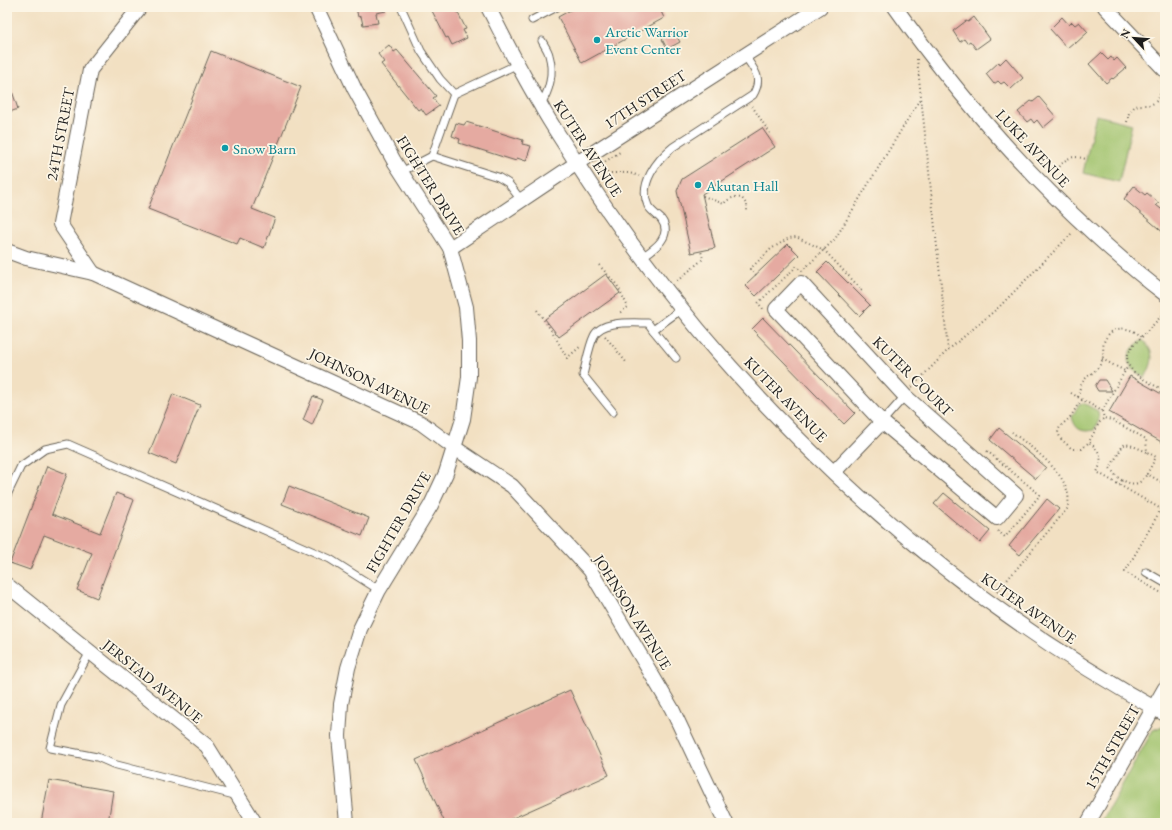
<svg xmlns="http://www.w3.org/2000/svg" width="1172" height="830" font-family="'EB Garamond',serif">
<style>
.green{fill:#a0c36d;stroke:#5e7044}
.building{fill:#e5aaa1}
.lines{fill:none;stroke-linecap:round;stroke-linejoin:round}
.service-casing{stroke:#676156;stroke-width:9}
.minor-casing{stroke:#676156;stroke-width:16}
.path{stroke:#676156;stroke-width:2;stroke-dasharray:1 3;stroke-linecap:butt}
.service{stroke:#fff;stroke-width:7}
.minor{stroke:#fff;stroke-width:14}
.culture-dot{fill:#0f9aa8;stroke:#fcf5e5;stroke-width:1.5}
.labels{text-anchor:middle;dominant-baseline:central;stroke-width:3.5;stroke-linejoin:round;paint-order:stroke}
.culture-label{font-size:15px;fill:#0d838f;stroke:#fcf5e5;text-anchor:start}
.street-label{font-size:15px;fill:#1c1c1c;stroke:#fcf5e5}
</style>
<rect width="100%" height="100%" fill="#fcf5e5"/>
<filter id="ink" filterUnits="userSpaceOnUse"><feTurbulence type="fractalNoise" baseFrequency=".025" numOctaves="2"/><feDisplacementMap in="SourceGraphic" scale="8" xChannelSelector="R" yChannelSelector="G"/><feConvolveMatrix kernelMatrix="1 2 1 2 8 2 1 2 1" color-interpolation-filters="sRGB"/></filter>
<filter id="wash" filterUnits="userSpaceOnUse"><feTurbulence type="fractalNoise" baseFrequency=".012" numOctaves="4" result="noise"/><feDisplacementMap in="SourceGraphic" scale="16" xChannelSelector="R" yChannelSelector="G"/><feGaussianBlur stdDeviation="0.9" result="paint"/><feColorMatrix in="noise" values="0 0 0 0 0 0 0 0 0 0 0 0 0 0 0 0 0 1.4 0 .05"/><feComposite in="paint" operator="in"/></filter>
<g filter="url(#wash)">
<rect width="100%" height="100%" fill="#f2e0c2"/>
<g class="green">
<path d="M1096 115 1132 124 1119 182 1083 173Z"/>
<path d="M1143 340C1156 354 1153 362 1145 378L1133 370 1128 361C1130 350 1134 345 1143 340Z"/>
<path d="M1083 403 1098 411 1099 420 1094 430C1081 433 1075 429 1072 417L1079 404Z"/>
<path d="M1165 725V823H1101L1153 730Z"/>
</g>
<g id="blocks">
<g class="building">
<path d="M356 7H385L386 11 376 13 378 23 363 25 361 16 358 17Z"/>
<path d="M430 7H455L466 29 463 30 467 38 452 45 448 37 446 38Z"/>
<path d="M576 7H659L664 18 582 63 558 17Z"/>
<path d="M974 17 990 39 976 49 970 41 967 43 964 39 960 42 953 31 966 21 968 22Z"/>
<path d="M1062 17 1069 25 1072 22 1075 25 1079 22 1088 32 1075 44 1074 42 1067 48 1050 29Z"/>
<path d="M674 32 680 42 667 49 662 39Z"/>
<path d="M389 45 394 52 397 50 436 96 433 98 439 106 426 115 421 108 418 110 381 64 384 62 378 54Z"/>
<path d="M211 51 301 87 252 209 275 218 264 248 240 238 237 244 148 209Z"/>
<path d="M1101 53 1108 60 1111 57 1114 61 1117 58 1126 68 1113 79 1112 78 1106 83 1089 64Z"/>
<path d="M1006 58 1023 78 1011 89 1004 82 1001 84 998 81 994 84 986 74 999 62 1000 64Z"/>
<path d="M7 82H9L18 109 7 113Z"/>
<path d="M1039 97 1056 117 1043 128 1037 120 1034 123 1031 119 1027 122 1018 112 1031 101 1033 102Z"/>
<path d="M466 122 523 140 522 144 531 146 526 161 517 158 516 161 459 143 460 139 452 136 456 123 464 125Z"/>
<path d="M762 128 775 147 702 194 715 248 691 253 677 191 682 179Z"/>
<path d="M1134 186 1145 195 1147 193 1159 203 1156 205 1165 212V234L1124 199Z"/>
<path d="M788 244 799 255 756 296 745 285Z"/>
<path d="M827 262 870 305 859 316 817 272Z"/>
<path d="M606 274 620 293 559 337 545 319Z"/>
<path d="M763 318 855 413 844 424 752 329Z"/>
<path d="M1130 376 1165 396V444L1109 412Z"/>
<path d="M1099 380H1105L1112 391H1098L1095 386Z"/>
<path d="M173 394 200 405 176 464 149 453Z"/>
<path d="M313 396 323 400 312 425 303 420Z"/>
<path d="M999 428 1046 467 1036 479 990 440Z"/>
<path d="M47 466 67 474 52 514 100 533 116 493 134 500 97 598 77 590 92 553 44 535 30 570 10 563Z"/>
<path d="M289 486 369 518 362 536 282 504Z"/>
<path d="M944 493 990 531 980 543 934 504Z"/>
<path d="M1047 499 1059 509 1020 555 1009 546Z"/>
<path d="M570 690 609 775 502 823H445L416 760Z"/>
<path d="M49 780 113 791 108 823H41Z"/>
</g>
</g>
</g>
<g filter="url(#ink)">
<use href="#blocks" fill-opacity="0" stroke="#676156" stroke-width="1"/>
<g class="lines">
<defs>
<g id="service">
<path d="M401 7 421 51 440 79 454 94 518 64"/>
<path d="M532 20 557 7"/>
<path d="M540 105C550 91 554 72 549 55 548 50 544 45 542 41"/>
<path d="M432 156 498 177 508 183 521 200"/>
<path d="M401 172 432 156 454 94"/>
<path d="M642 257C654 249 674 236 661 219 657 215 651 211 648 206 638 184 657 160 673 147L753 95C763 78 755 71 745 56"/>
<path d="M676 358 653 330 682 309"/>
<path d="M613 412 583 375C586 364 589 346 594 336 601 320 632 323 648 323L653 330"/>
<path d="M882 422 905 396"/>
<path d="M7 495 21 466 45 449 68 444 330 559 379 590"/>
<path d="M1146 572 1165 583"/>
<path d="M90 652 61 705 50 748 97 757 113 764 238 796"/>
</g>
<g id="minor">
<path d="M316 7 355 90 394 161 450 248 466 307 469 341V377L463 419 446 473 431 505 379 590 360 629 348 668 341 704 339 736 347 823"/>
<path d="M488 7C505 40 521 73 540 104 550 123 563 141 574 159 720 389 926 583 1165 714"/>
<path d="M895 7C954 90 1020 167 1095 235 1118 256 1141 276 1165 294"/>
<path d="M1105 7 1165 70"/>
<path d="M450 248 577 163 820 7"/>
<path d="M7 251 26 258 93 273 421 423 455 448 512 486 590 570 672 709 726 823"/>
<path d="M93 273 60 224 90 70 140 7"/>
<path d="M801 283 905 396 1016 495 997 518 882 422 776 309Z"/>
<path d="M834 472 882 422"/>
<path d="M7 585 207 746 255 823"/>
<path d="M1088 823 1165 688"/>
</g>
</defs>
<use href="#service" class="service-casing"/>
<use href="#minor" class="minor-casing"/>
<g class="path">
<path d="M917 59 948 350"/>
<path d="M752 106 771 135"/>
<path d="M1127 122 1129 113 1135 106C1139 105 1143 105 1148 105 1161 103 1161 91 1162 81"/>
<path d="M595 168 620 152"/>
<path d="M599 172C613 175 626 170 639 176"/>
<path d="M1052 176C1064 162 1066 153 1086 159"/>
<path d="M703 196 724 204 726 201 734 197 742 198 747 205V213"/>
<path d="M599 265 617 285 628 307 618 314"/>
<path d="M802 271 835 239 920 99"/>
<path d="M756 275 750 269 771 249 789 238 796 237 824 250 862 290 859 292"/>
<path d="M677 281 703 259 701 251"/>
<path d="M763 309 758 303 797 266 802 271"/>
<path d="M537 310 553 333 567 358 581 346"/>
<path d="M605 336 626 362"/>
<path d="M1142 337 1165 312"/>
<path d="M1102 359 1125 371"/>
<path d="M912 387 948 350 999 307 1073 232"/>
<path d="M1071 393 1102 411 1104 418 1112 420 1146 439 1147 452 1156 457 1147 474 1165 484"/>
<path d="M1078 397C1081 374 1091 379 1101 363 1105 355 1102 349 1104 342 1111 324 1130 326 1142 337 1107 365 1142 378 1165 391"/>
<path d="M1082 400C1077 405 1075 410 1071 416 1066 423 1059 424 1058 433L1061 439 1072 449H1082L1089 442"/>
<path d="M1102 411 1128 366"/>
<path d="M1103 419 1099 423 1089 442C1100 451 1104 458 1097 472L1161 509"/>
<path d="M987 451 1040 495 1005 537 998 531"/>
<path d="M1122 480 1117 477 1110 468 1122 447 1125 444 1133 446 1147 452"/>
<path d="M1120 485 1122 480C1134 486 1140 485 1147 474"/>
<path d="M1165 502 1125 572 1165 595"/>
<path d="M997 592 1067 509C1077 478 1033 449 1012 432"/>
</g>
<use href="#service" class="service"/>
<use href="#minor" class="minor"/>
</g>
</g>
<g class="culture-dot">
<circle cx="597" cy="40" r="4"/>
<circle cx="225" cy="148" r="4"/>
<circle cx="698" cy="185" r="4"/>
</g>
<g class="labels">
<g class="culture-label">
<text x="605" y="31">Arctic Warrior<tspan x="605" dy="17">Event Center</tspan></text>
<text x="233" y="148">Snow Barn</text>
<text x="706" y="185">Akutan Hall</text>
</g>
<g class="street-label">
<text transform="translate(645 99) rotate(-33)">17TH STREET</text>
<text transform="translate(60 134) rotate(-79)">24TH STREET</text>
<text transform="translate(588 148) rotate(57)">KUTER AVENUE</text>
<text transform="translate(1033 148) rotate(47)">LUKE AVENUE</text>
<text transform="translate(431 185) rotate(58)">FIGHTER DRIVE</text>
<text transform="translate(913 376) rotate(45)">KUTER COURT</text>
<text transform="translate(370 381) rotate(26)">JOHNSON AVENUE</text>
<text transform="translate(786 399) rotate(46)">KUTER AVENUE</text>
<text transform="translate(398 522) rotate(-60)">FIGHTER DRIVE</text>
<text transform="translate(1029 608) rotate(35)">KUTER AVENUE</text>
<text transform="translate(633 612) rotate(58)">JOHNSON AVENUE</text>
<text transform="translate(153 681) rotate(39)">JERSTAD AVENUE</text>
<text transform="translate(1112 747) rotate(-60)">15TH STREET</text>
</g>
</g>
<rect width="1172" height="830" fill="none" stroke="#fcf5e5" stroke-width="24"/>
<g transform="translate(1134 38) rotate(296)" stroke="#fcf5e5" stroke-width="3" paint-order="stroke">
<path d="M0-3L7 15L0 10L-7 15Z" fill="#1c1c1c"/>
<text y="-6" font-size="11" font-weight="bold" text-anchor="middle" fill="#1c1c1c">N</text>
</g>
</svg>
